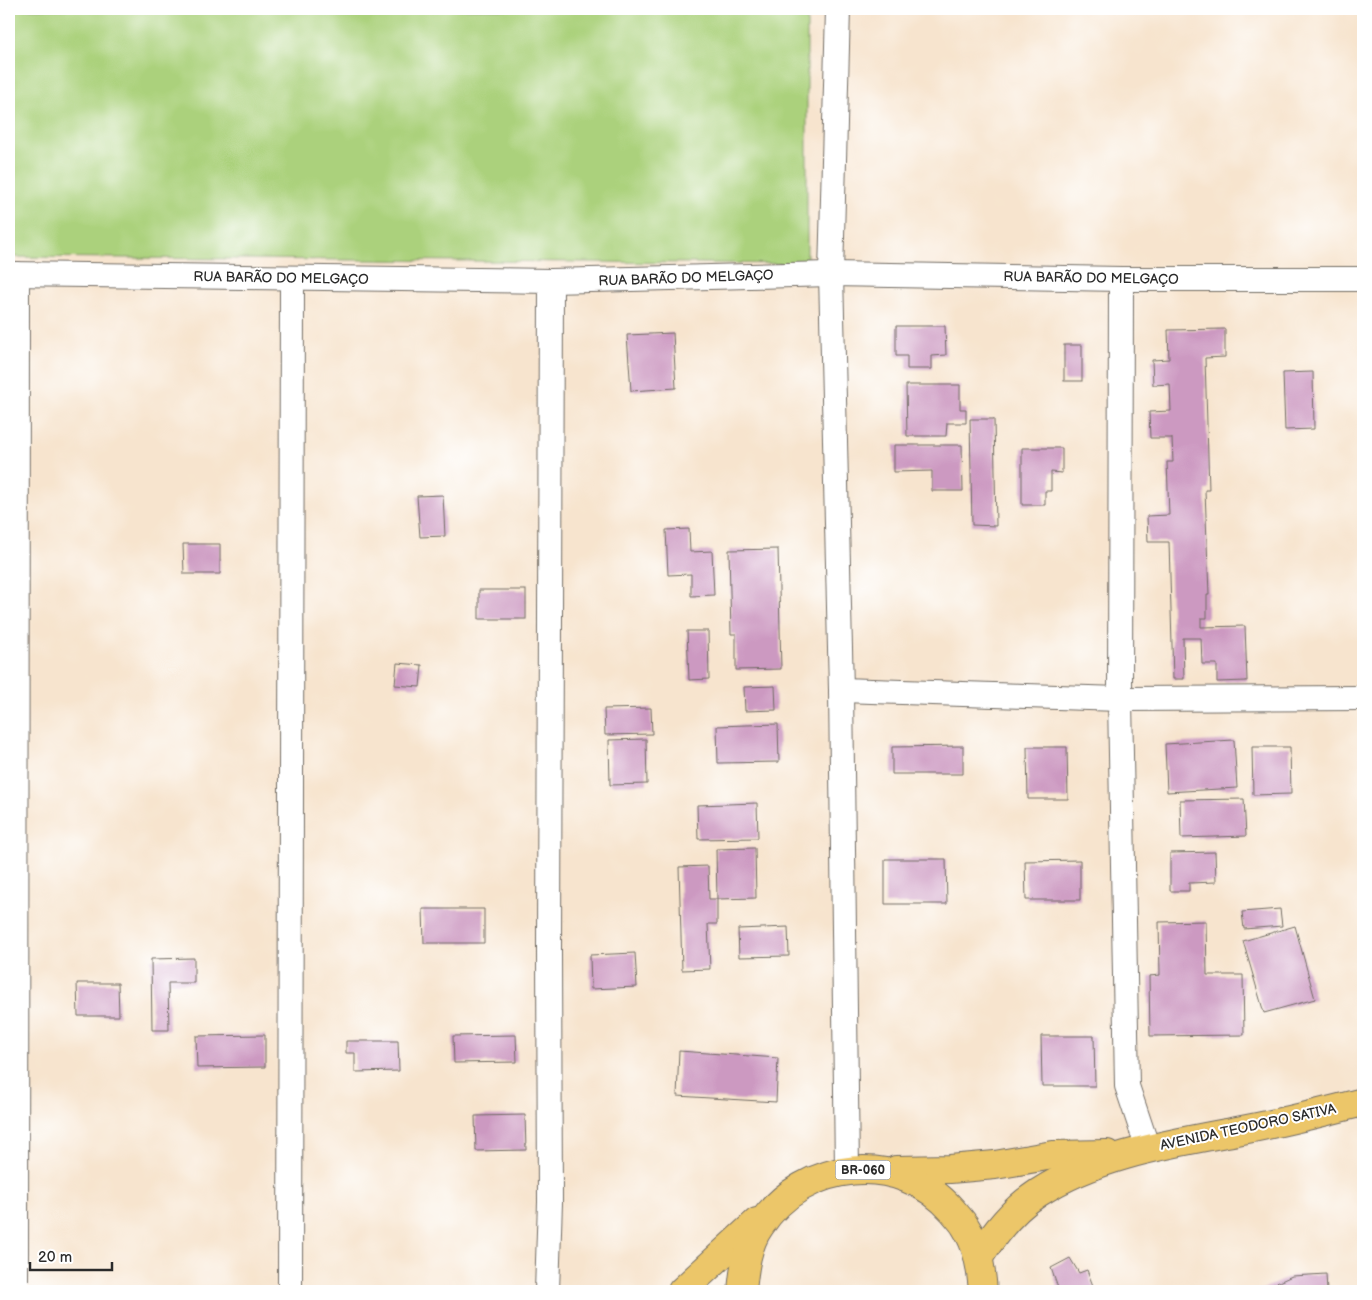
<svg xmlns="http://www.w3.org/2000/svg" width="1372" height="1300" font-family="'Balsamiq Sans',sans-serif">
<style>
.green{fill:#abd17b;stroke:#6b7e53}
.building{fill:#cc99c1}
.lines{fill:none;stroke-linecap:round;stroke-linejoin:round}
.minor-casing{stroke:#726c64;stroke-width:26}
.primary-casing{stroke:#726c64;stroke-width:30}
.minor{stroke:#fff;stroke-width:24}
.primary{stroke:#ecc669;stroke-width:28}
.labels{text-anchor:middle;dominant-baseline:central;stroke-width:4;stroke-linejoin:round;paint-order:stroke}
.shield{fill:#fff;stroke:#6b6b6b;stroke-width:1}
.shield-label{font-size:12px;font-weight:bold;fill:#2b2b2b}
.street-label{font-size:14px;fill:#2b2b2b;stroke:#fff}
</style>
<rect width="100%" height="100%" fill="#fff"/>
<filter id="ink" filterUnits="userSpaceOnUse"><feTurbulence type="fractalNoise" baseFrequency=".02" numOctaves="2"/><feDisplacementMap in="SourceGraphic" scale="10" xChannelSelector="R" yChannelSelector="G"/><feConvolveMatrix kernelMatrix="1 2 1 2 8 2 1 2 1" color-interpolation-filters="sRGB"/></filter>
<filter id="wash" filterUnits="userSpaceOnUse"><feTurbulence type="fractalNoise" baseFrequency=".0096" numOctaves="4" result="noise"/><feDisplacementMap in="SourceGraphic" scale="20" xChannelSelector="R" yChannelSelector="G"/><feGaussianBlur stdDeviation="1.12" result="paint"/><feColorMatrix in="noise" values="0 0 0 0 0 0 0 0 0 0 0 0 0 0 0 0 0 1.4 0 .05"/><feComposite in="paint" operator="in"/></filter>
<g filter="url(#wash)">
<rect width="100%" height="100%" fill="#f7e4ce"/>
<path class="green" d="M9 9H807V264L9 257Z"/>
<g id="blocks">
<g class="building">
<path d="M896 326H945L946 355 932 356V369H907V356H896Z"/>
<path d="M1225 329V357L1205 358 1209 490H1205L1209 595H1207V618H1201V627L1245 626 1247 681 1217 682V664H1202L1201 638H1183L1184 679H1173L1169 542H1148L1147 516 1169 515 1167 462H1173L1172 438H1150L1149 412 1171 411 1170 384 1153 385 1152 360 1169 359 1168 330Z"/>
<path d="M673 333 676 388 631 391 627 335Z"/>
<rect x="1064" y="345" width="18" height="36"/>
<path d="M1313 372 1314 429 1285 430 1283 373Z"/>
<path d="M906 385H960V409H966V423H947L946 436H907Z"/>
<path d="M970 419H994L996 526 972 525Z"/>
<path d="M894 445H962L963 491H932V471L894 472Z"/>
<path d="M1022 448H1062V473L1051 472V491H1045V505H1022Z"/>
<path d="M443 495 445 536 420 537 417 496Z"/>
<path d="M689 529 690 552 712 551 714 595 691 596V574L668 575 666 530Z"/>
<path d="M183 544H220V574H184Z"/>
<path d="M778 549 781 669 736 670V634H731L729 550Z"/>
<rect x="479" y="590" width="47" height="29"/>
<path d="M687 631H708L709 679 689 680Z"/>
<path d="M397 663 422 665 420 687 395 685Z"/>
<path d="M775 686 776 710 745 711 744 687Z"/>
<path d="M651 708 652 734 605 735 604 709Z"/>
<path d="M778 724 779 762 718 763 717 726Z"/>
<path d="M646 739 647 784 610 785 609 740Z"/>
<path d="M1234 740 1237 788 1167 792 1165 744Z"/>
<path d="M963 746V774H892V747Z"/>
<path d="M1027 747H1067L1068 799H1028Z"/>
<path d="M1252 747H1290L1291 794 1253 795Z"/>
<path d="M1244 799 1246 836 1181 838 1180 800Z"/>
<path d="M757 803 758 838 698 839 697 805Z"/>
<path d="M755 848 756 898 717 899 716 849Z"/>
<path d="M1215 852 1216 882 1189 883V891H1170V853Z"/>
<path d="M885 859H946L947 904H885Z"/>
<path d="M1080 860V900H1026L1025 861Z"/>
<path d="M708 866 709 899H717V924H708L710 969 682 970 679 867Z"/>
<path d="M423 909H484V943H424Z"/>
<path d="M1280 909 1282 926 1244 929 1242 912Z"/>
<path d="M1206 921 1207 975H1243L1244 1035 1150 1036 1149 976 1160 975 1159 922Z"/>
<path d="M1295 926 1315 999 1264 1013 1243 941Z"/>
<path d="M788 927 789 956 739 957 738 929Z"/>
<path d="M635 953 637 987 591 989 590 955Z"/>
<path d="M194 958V983H168L169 1030H152L151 959Z"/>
<path d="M77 983H118L119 1016H78Z"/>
<path d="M265 1035V1067L197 1068 196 1036Z"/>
<path d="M516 1035 517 1062 454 1063 453 1036Z"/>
<path d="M1041 1036H1094L1095 1086H1042Z"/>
<path d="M346 1041H398L399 1071 355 1072V1053H346Z"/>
<path d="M679 1051 778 1058 776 1102 677 1096Z"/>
<path d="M525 1115 526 1150 476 1151 475 1116Z"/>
<path d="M1070 1258 1079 1273 1087 1270 1095 1291H1059L1051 1268Z"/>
<path d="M1326 1274 1327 1291H1259L1292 1276Z"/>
</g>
</g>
</g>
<g filter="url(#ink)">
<use href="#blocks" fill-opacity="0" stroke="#726c64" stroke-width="1"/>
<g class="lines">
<defs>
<g id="minor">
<path d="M838 9 831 274 841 690 847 1170"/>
<path d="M9 274 551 281 831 274 1121 279H1363"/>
<path d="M1121 279 1120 699 1127 1086 1148 1149"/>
<path d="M841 690 1120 699 1363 698"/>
<path d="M16 1291 17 274"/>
<path d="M290 1291 292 278"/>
<path d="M547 1291 550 1202 549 951 551 281"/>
</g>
<g id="primary">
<path d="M896 1170 950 1169 995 1165 1053 1155 1107 1154"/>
<path d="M979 1257C995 1232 1013 1209 1038 1193 1097 1155 1169 1144 1237 1131 1279 1123 1321 1113 1363 1102"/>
<path d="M682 1291 757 1222"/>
<path d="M742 1291C744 1270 747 1244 760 1226 804 1159 900 1150 953 1211 957 1216 962 1221 965 1226 978 1246 981 1268 983 1291"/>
</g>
</defs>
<use href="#minor" class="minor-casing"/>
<use href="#primary" class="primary-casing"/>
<use href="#minor" class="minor"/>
<use href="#primary" class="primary"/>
</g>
</g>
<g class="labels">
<rect class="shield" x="835.5" y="1160.5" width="55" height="19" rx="4"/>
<g class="shield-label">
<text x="863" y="1170">BR-060</text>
</g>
<g class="street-label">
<text transform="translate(281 278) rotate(1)">RUA BARÃO DO MELGAÇO</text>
<text transform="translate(686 278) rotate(-2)">RUA BARÃO DO MELGAÇO</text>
<text transform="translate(1091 278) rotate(1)">RUA BARÃO DO MELGAÇO</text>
<text transform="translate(1248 1127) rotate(-12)">AVENIDA TEODORO SATIVA</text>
</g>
</g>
<rect width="1372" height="1300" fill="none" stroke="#fff" stroke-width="30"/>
<path d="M30 1262v8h82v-8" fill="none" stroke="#2b2b2b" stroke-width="2.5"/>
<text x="38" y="1262" font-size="15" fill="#2b2b2b" stroke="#ffffff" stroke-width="4" paint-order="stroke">20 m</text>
</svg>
